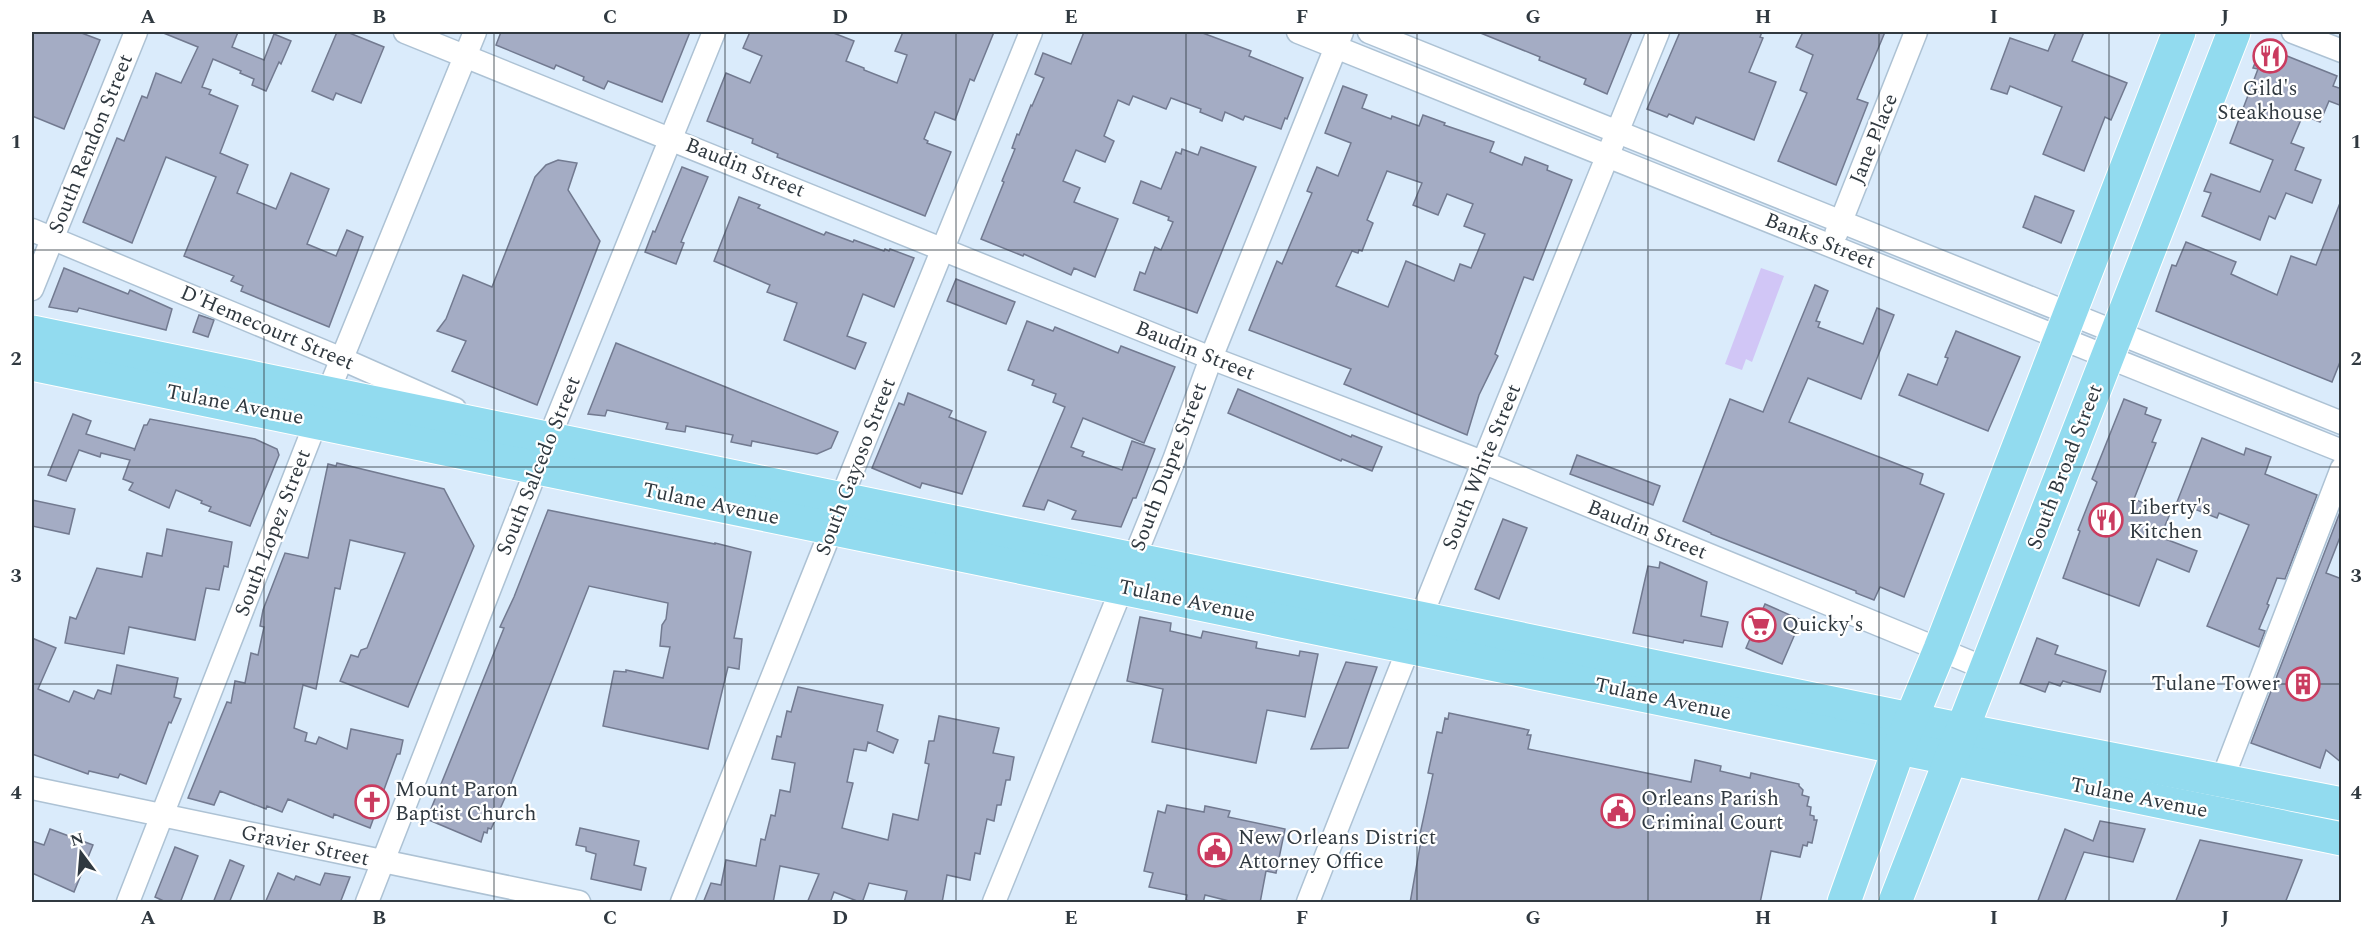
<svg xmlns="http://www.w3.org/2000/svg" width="2373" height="934" font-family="Spectral,serif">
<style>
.green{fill:#d1c6f6}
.building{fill:#a4acc4;stroke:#727a90;stroke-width:1.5;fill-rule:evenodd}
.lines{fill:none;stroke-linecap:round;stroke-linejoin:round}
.minor-casing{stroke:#adc2d4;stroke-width:25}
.primary-casing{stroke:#fff;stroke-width:35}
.minor{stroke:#fff;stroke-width:22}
.primary{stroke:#92dbef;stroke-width:33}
.grid{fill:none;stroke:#303940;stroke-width:1.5;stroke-opacity:0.55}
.labels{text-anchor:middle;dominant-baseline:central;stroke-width:4.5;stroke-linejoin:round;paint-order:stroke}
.poi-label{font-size:21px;fill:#303940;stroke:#fff;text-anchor:start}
.street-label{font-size:21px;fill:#303940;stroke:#fff}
.neatline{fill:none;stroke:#303940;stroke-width:2}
.grid-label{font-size:20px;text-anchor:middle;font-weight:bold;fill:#303940}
</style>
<rect width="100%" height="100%" fill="#daebfb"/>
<path class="green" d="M1761 268 1784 276 1752 362 1746 359 1742 370 1725 364Z"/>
<g class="building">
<path d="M32 32H79L100 40 64 129 32 116Z"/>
<path d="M161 32H238L232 47 264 60 274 34 291 41 281 64 279 62 266 91 252 85 254 79 240 73 241 71 213 59 202 87 211 90 209 94 238 106 220 153 248 165 237 193 276 209 291 173 329 189 307 244 336 256 347 230 363 237 329 327 241 291 243 286 231 281 234 276 184 256 216 177 166 157 132 243 83 222 117 138 124 141 142 96 147 98 156 73 181 83 198 47Z"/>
<path d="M337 32H347L384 47 361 103 336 93 333 100 312 91Z"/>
<path d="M501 32H690L662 102 608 81 604 89 583 80 584 77 556 65 554 69 496 45Z"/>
<path d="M750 32H831L854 41 846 61 864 68V70L897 83 907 55 895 51 903 32H994L974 81 970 79 955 120 935 112 924 139 928 141 927 143 951 152 925 216 777 157 778 154 752 143 753 139 707 121 726 73 750 83 762 56 743 48Z"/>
<path d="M1084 32H1200L1251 51 1249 56 1303 78 1287 119 1285 118 1281 129 1245 116 1243 120 1225 112 1222 121 1200 112 1201 109 1171 98 1166 109 1133 96 1129 105 1118 100 1104 136 1114 141 1105 162 1076 150 1063 181 1080 188 1074 202 1118 219 1095 277 1074 268 1071 275 1024 254 1023 256 981 239 1004 182 1002 181 1015 149 1012 148 1017 134 1019 135 1031 105 1032 106 1044 78 1035 74 1043 53 1071 64Z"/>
<path d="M1478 32H1632L1607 94 1584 84 1586 79 1539 60 1540 57Z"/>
<path d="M1680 32H1762L1760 37 1763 38 1749 72 1776 82 1754 140 1696 117 1693 124 1669 114 1667 117 1647 109Z"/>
<path d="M1803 32H1885L1857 99 1868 103 1836 185 1778 161 1807 93 1800 90 1813 55 1796 47Z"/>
<path d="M2056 32H2084L2072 61 2127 83 2111 120 2105 117 2084 171 2043 154 2062 107 2010 86 2007 94 1991 89 2010 38 2048 51Z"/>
<path d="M2262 46 2337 76 2333 86 2342 89V106L2329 101 2320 122 2303 115 2291 143 2304 148 2295 170 2321 180 2312 203 2286 193 2275 219 2269 216 2260 240 2202 216 2211 193 2204 191 2211 174 2260 192 2273 160 2230 143 2258 69 2253 68Z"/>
<path d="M1343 86 1367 95 1362 108 1391 119 1392 116 1419 126 1423 115 1445 123 1444 125 1494 142 1490 152 1522 165 1525 157 1548 166 1547 170 1572 180 1533 280 1524 277 1502 335 1495 354 1498 356 1479 395 1467 435 1344 384 1351 369 1249 330 1277 261 1282 264 1312 193 1307 191 1317 167 1338 176 1351 143 1325 133ZM1387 171 1422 183 1413 205 1438 215 1447 194 1473 204 1464 226 1485 234 1471 268 1460 264 1454 281 1406 261 1388 307 1336 286 1352 251 1358 253 1359 250 1362 251 1373 223 1367 220Z"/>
<path d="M1201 147 1256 167 1197 313 1134 290 1140 272 1145 274 1155 247 1161 250 1173 222 1168 220 1169 217 1133 203 1141 181 1161 189 1176 152 1181 154 1182 149 1198 155Z"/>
<path d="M558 160 577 163 568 190 600 241 537 405 452 371 466 341 437 331 446 319 463 275 492 287 535 177 546 165Z"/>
<path d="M682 167 708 177 681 242 684 243 676 264 645 252 653 231 655 232Z"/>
<path d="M2035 196 2074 211 2061 243 2023 227Z"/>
<path d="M739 197 760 205 758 208 824 235 826 232 853 242 854 240 884 251 885 249 889 251 890 249 914 258 894 307 863 294 847 336 866 343 855 369 784 340 797 303 767 292 770 285 714 261Z"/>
<path d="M2340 203 2342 357 2332 382 2156 311 2172 265 2176 266 2186 242 2236 262 2231 274 2277 295 2291 256 2316 265Z"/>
<path d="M64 268 128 294 130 290 172 309 166 330 79 308 77 312 49 307Z"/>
<path d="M956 279 1015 302 1006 324 947 301Z"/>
<path d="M1815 285 1828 291 1816 321 1820 322 1818 327 1863 344 1877 308 1894 315 1861 399 1808 378 1789 422 1923 474 1920 484 1944 494 1904 597 1880 587 1874 600 1856 593V591L1711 534V533L1683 521 1730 399 1763 412Z"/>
<path d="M199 315 214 320 208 337 193 332Z"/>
<path d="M1027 321 1053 331 1055 327 1118 353 1121 346 1175 367 1144 443 1083 418 1071 447 1084 452 1082 456 1122 470 1132 441 1155 449 1136 498H1133L1121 527 1072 519 1076 511 1048 500 1044 510 1023 506 1065 407 1053 402 1056 394 1032 385 1034 380 1008 370Z"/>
<path d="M1956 331 2020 357 1988 431 1899 395 1908 374 1937 385 1948 358 1945 357Z"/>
<path d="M616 343 838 432 831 448 817 454 752 441 751 446 731 442 733 435 686 426 685 432 666 429 668 423 607 410 605 416 588 414Z"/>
<path d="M1238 389 1351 437 1352 435 1382 447 1372 471 1342 459 1341 461 1228 413Z"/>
<path d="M908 393 952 411 949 417 986 432 962 494 922 483 920 488 872 468 899 403 904 405Z"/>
<path d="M2124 399 2147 408 2145 414 2161 420 2152 442 2156 443 2134 499 2170 514 2160 537 2197 551 2189 572 2157 559 2139 606 2063 578 2080 531 2078 530 2097 482 2092 479Z"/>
<path d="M73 414 91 421 86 434 135 449 134 451 144 425H147L150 419 255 439 277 449 279 455 250 526 209 511 211 507 201 503 202 501 176 490 169 508 129 490 133 483 123 479 130 460 101 453 100 457 79 450 66 481 48 475Z"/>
<path d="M2202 438 2244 455 2246 448 2271 457 2265 474 2317 495 2285 579 2277 578 2267 604 2269 605 2259 629 2265 631 2259 647 2207 626 2249 525 2219 513 2217 518 2177 502Z"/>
<path d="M1577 455 1660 486 1653 505 1570 474Z"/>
<path d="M337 463 444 489 474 546 408 707 340 681 351 655 358 657 361 650 367 648 405 553 350 540 340 589 335 588 316 689 303 685 294 728 307 733 305 741 316 744 319 737 347 749 351 729 403 740 400 754H397L370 828 334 814 333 818 288 799 282 812 267 806 266 809 220 791 214 805 188 798 227 702 231 703 235 681 245 683 251 653 258 655 264 627 260 626 263 610 285 553 308 558 328 464 336 466Z"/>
<path d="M32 500 75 509 69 534 32 526Z"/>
<path d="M2342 507V532L2326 573 2342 579V763L2326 750 2320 768 2251 743Z"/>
<path d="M548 510 715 544V543L751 552 734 638 742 639 739 669 728 667 708 749 603 726 614 671 626 672V670L663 678 670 647 660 646 662 625 666 619 668 603 589 586 508 791 491 829 488 828 487 833 484 832 481 842 429 820 433 810 431 809 504 628 500 627 514 597Z"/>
<path d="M1503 519 1527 528 1499 599 1475 589Z"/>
<path d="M167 529 232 542 228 567 224 566 219 590 206 588 195 640 129 627 124 654 65 643 70 617 76 619 97 568 142 577 147 553 162 556Z"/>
<path d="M1660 562 1707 582 1701 616 1728 622 1722 647 1684 640 1683 643 1633 633 1648 566 1659 568Z"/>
<path d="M1765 604 1801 620 1782 664 1746 648Z"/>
<path d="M1140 617 1171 623 1170 631 1201 638 1203 631 1257 642 1256 648 1299 656 1300 651 1318 654 1305 717 1267 710 1256 763 1152 742 1163 689 1127 681Z"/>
<path d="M32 638 56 648 38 689 69 702 74 691 94 699 98 690 111 694 117 665 178 678 174 697 181 699 171 723 169 722 146 784 120 774 118 778 89 771 88 774 32 754Z"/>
<path d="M2037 638 2058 646 2055 654 2106 671 2100 692 2063 681 2060 686 2049 682 2045 692 2020 683Z"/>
<path d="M1346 662 1377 667 1348 748 1311 749Z"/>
<path d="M798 687 883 705 877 731 898 740 893 753 868 742 866 751 854 749 847 782 853 783 842 828 888 840 893 814 918 820 929 764 925 763 929 741H934L939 716 999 728 993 753 1014 757 1010 780H1006L1001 805H997L994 821 987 819 980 854 975 853 970 880 947 875 942 903H904L907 891 869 883 862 903 834 892 830 903H807L819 874 780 866 773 903H703L711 883 721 885 726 860 756 866 761 839 765 840 771 815 775 816 780 790 790 792 795 763 772 759 777 736 781 737 787 711 791 712Z"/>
<path d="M1449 713 1529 730 1527 735H1531L1528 749 1691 782 1695 760 1721 766 1720 771 1750 778 1751 773 1799 784V786L1803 790 1802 795 1809 797 1807 806 1811 807 1810 815 1814 816V820H1817L1812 843 1808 842 1807 846 1803 845 1800 857 1771 851 1760 903H1410L1422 835 1420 834 1433 774 1428 773 1437 732 1442 733 1445 718 1448 719Z"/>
<path d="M1167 805 1204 812 1205 806 1230 811 1228 817 1285 829 1276 873 1266 871 1260 903H1237L1205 895 1203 903H1196L1186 900 1187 895 1149 887 1153 873 1144 871 1158 811 1165 813Z"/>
<path d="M2100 821 2145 829 2133 862 2084 852 2064 903H2037L2065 829 2093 841Z"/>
<path d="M580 828 639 841 634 865 646 868 641 890 591 879 596 854 586 851V847L576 845Z"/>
<path d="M50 829 93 845 74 892 32 873V841L44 845Z"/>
<path d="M2200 840 2302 860 2285 903H2175Z"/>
<path d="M175 847 198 856 180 903H168L155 897Z"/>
<path d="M230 860 244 866 229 903H213Z"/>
<path d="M278 873 294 880 296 876 320 885 325 873 350 877 340 903H265Z"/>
</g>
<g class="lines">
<defs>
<g id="minor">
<path d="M405 32 1211 358 1485 463 1987 669"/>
<path d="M1298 32 2342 451"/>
<path d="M1369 32 2342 423"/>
<path d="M2293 32 2342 51"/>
<path d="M32 230 342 359 455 409"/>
<path d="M1836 234 1916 32"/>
<path d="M32 289 136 32"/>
<path d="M2222 780 2342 468"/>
<path d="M32 788 579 902"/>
<path d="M128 902 316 422 475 32"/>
<path d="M367 902 537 468 714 32"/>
<path d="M682 902 832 528 841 499 876 413 1031 32"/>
<path d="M994 902 1174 460 1211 358 1342 32"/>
<path d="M1308 902C1422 611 1540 321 1658 32"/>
</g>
<g id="primary">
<path d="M32 332 1963 730 2342 804"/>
<path d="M32 364 2342 839"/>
<path d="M1844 902 1899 748 1940 649 2179 32"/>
<path d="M1895 902 2234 32"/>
</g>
</defs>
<use href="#minor" class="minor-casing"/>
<use href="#primary" class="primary-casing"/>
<use href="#minor" class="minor"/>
<use href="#primary" class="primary"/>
</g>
<path class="grid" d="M264 32V902M494 32V902M725 32V902M956 32V902M1186 32V902M1417 32V902M1648 32V902M1879 32V902M2109 32V902M32 250H2342M32 467H2342M32 684H2342"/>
<defs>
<symbol id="restaurant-ring" viewBox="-11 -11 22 22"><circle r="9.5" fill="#fff" stroke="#ca3b5f" stroke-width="1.5"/><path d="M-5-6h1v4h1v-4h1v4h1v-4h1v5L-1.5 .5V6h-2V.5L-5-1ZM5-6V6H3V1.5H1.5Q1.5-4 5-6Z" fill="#ca3b5f"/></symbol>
<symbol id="supermarket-ring" viewBox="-11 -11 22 22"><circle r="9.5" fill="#fff" stroke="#ca3b5f" stroke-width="1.5"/><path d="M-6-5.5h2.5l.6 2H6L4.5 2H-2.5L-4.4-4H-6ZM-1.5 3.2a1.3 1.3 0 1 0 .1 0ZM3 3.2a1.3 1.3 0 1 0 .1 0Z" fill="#ca3b5f"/></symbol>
<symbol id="building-ring" viewBox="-11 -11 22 22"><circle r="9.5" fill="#fff" stroke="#ca3b5f" stroke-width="1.5"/><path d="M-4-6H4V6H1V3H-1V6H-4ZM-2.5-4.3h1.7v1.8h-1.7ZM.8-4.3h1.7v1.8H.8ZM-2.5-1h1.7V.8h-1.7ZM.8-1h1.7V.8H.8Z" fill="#ca3b5f"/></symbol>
<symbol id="church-ring" viewBox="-11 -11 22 22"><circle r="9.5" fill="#fff" stroke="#ca3b5f" stroke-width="1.5"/><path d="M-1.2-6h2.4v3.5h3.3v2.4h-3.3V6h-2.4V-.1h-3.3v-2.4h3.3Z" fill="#ca3b5f"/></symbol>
<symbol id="civic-ring" viewBox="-11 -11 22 22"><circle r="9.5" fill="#fff" stroke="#ca3b5f" stroke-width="1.5"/><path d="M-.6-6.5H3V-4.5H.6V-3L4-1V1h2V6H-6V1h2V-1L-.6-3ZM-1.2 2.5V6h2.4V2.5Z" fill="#ca3b5f"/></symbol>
</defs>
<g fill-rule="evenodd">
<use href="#restaurant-ring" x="2251" y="37" width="38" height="38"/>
<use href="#restaurant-ring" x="2087" y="501" width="38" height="38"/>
<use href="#supermarket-ring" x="1740" y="606" width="38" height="38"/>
<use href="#building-ring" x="2284" y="665" width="38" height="38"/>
<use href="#church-ring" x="353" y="783" width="38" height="38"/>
<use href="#civic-ring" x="1599" y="792" width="38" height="38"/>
<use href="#civic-ring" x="1196" y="831" width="38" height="38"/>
</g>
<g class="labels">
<g class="poi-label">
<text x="2270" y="89" text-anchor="middle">Gild's<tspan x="2270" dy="24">Steakhouse</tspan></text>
<text x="2129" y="508">Liberty's<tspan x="2129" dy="24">Kitchen</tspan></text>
<text x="1782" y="625">Quicky's</text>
<text x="2280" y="684" text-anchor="end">Tulane Tower</text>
<text x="395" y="790">Mount Paron<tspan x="395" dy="24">Baptist Church</tspan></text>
<text x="1641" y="799">Orleans Parish<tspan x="1641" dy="24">Criminal Court</tspan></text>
<text x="1238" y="838">New Orleans District<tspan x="1238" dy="24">Attorney Office</tspan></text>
</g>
<g class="street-label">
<text transform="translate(1874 139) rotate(-68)">Jane Place</text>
<text transform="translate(91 144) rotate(-68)">South Rendon Street</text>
<text transform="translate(745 168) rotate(22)">Baudin Street</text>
<text transform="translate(1820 241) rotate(22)">Banks Street</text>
<text transform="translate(267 328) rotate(23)">D'Hemecourt Street</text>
<text transform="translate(1195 351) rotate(22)">Baudin Street</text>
<text transform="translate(235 405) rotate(11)">Tulane Avenue</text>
<text transform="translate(539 466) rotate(-68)">South Salcedo Street</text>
<text transform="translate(856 467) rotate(-69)">South Gayoso Street</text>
<text transform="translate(1169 467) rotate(-69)">South Dupre Street</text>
<text transform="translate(1482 467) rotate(-68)">South White Street</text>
<text transform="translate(2065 467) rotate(-69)">South Broad Street</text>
<text transform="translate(711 504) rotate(12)">Tulane Avenue</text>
<text transform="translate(1647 530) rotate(22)">Baudin Street</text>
<text transform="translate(273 533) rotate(-69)">South Lopez Street</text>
<text transform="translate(1187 601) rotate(12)">Tulane Avenue</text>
<text transform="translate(1663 699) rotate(12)">Tulane Avenue</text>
<text transform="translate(2139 798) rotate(11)">Tulane Avenue</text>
<text transform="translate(305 846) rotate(12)">Gravier Street</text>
</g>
</g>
<rect width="2373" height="934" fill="none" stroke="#ffffff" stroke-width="66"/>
<g transform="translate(81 853) rotate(344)" stroke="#ffffff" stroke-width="4.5" paint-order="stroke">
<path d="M0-4.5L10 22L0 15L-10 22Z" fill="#303940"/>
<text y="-9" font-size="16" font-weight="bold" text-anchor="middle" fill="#303940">N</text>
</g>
<rect x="33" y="33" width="2307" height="868" class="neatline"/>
<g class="grid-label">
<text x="148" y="23">A</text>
<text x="379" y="23">B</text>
<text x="610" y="23">C</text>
<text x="840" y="23">D</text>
<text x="1071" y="23">E</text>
<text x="1302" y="23">F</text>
<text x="1533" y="23">G</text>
<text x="1763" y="23">H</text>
<text x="1994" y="23">I</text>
<text x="2225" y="23">J</text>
<text x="16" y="148">1</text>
<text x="2356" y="148">1</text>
<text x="16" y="365">2</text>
<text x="2356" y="365">2</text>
<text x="16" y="582">3</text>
<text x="2356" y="582">3</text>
<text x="16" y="799">4</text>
<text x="2356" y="799">4</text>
<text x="148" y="924">A</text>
<text x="379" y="924">B</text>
<text x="610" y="924">C</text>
<text x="840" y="924">D</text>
<text x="1071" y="924">E</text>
<text x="1302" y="924">F</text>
<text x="1533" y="924">G</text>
<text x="1763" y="924">H</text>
<text x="1994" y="924">I</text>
<text x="2225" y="924">J</text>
</g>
</svg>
